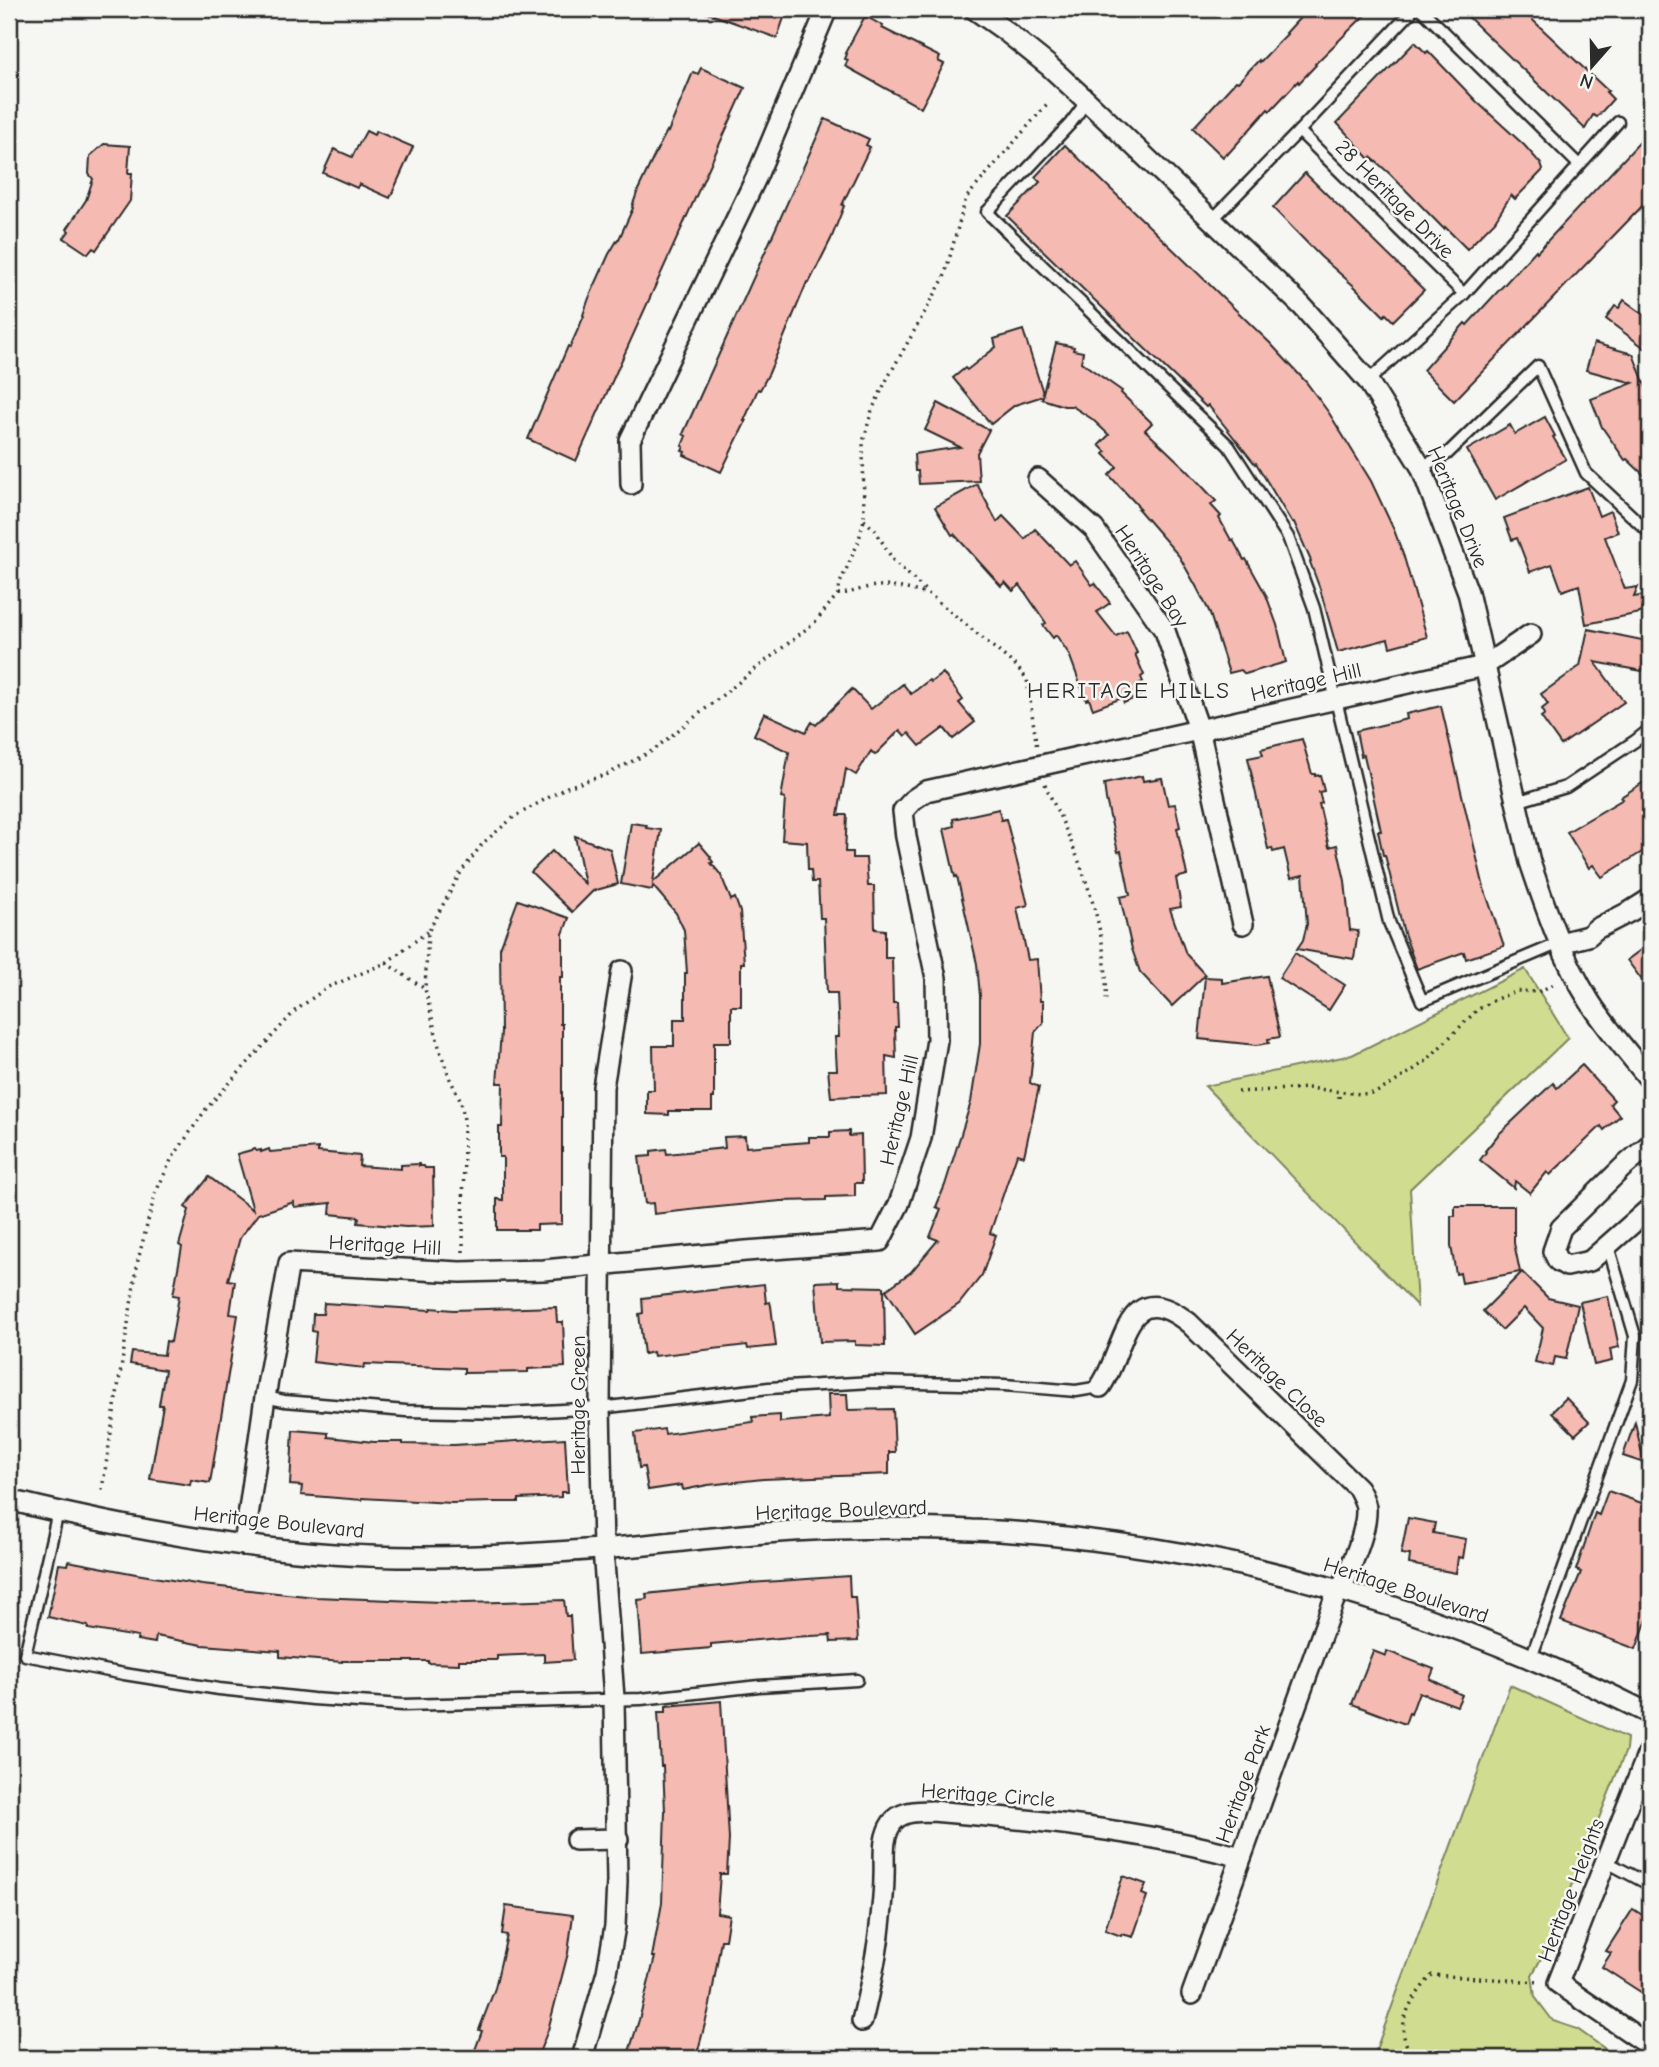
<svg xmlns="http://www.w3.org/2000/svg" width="1659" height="2067" font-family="'Comic Neue',sans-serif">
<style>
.green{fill:#d0dc90;stroke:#7e845e;stroke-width:2}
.building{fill:#f5bab2;stroke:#2b2b2b;stroke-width:2}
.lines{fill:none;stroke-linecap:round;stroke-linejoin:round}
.service-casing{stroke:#2b2b2b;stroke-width:15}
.minor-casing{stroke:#2b2b2b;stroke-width:24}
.path{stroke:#2b2b2b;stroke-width:3.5;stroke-dasharray:2 5;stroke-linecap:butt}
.service{stroke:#f6f6f2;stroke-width:10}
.minor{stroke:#f6f6f2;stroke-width:19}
.labels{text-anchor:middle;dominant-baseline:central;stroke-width:5;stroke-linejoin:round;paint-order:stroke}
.street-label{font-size:21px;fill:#2b2b2b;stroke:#f6f6f2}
.neighbourhood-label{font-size:23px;letter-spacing:2px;fill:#2b2b2b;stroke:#f6f6f2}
</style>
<rect width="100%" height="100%" fill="#f6f6f2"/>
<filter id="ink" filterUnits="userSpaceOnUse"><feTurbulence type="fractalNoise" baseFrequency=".0143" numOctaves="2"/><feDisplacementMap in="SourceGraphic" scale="14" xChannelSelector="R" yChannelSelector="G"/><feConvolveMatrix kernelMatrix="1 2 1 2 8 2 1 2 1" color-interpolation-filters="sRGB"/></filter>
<g filter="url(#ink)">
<g class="green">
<path d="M1525 969 1568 1038 1410 1189 1417 1306 1205 1086 1352 1055Z"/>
<path d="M1510 1685 1627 1738 1626 1750 1549 1944 1532 1975 1535 1997 1553 2021 1577 2029 1618 2058H1373Z"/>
</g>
<g class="building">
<path d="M702 9H787L777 38 702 11Z"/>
<path d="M1308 9H1371L1315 64 1316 65 1299 83 1298 81 1270 111 1268 109 1227 155 1226 153 1223 157 1193 128 1236 81 1238 82 1259 60 1260 62 1287 34 1286 33Z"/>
<path d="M1460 9H1521L1608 91 1606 92 1613 99 1597 117 1593 115 1585 129Z"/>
<path d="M865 16 883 26 882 28 940 57 938 61 944 64 921 108 845 66 848 60 845 59 847 54 845 53Z"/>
<path d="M1415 42 1426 53 1428 51 1477 102 1524 145 1541 164 1543 170 1515 199 1511 195 1495 221 1467 249 1445 227 1444 229 1390 174 1371 157 1370 159 1337 123Z"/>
<path d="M701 68 745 88 576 461 528 439 568 346 570 347 584 316 583 315 589 298 609 254 618 239H619L633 208 632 207 638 190 658 148 667 131 668 132 693 72 698 74Z"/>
<path d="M825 119 869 139 866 145 870 147 842 205 844 206 831 239 809 283 807 282 769 373 760 390 758 389 744 421H746L721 472 684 455 685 452 682 451 684 447 682 446 686 436 683 434Z"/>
<path d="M366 131 374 135 376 131 413 147 390 198 359 184 357 188 323 173 334 149 352 157Z"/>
<path d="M1650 131V198L1454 401 1423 370 1465 323 1467 325 1536 250 1537 252Z"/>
<path d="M104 144 130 146 128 173H132L130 201 96 250 93 248 88 254 64 238 69 231 67 229 86 200 93 179 89 174 90 156Z"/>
<path d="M1065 145 1270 343 1306 382 1329 413 1371 481 1394 530 1404 557 1427 637 1390 647 1388 639 1338 652 1320 589 1310 562 1311 561 1294 522 1292 523 1256 463 1255 464 1208 405 1206 407 1007 216 1040 182 1035 177Z"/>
<path d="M1305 173 1424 290 1393 321 1386 314 1384 316 1354 286 1321 257 1273 208Z"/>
<path d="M1624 300 1650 319V352L1606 319 1615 306 1619 308Z"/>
<path d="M1023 330 1043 393 1056 343 1074 347 1073 350 1083 352 1081 362 1122 391 1121 393 1152 423 1145 430 1187 470 1216 501 1211 505 1221 516 1219 518 1231 540H1233L1244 560 1246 559 1266 595 1277 625 1286 662 1245 674 1241 670 1229 673 1209 611 1196 586 1179 556 1138 509 1140 508 1109 475 1117 467 1104 454 1106 452 1099 445 1109 435 1092 419 1072 406H1064L1042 399 1043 396 1015 405 991 424 953 378 965 368 967 370 996 347 994 339Z"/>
<path d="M1594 343 1633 354 1650 398V481L1627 459 1625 460 1602 427 1591 399 1633 383 1586 370Z"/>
<path d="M938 403 989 430 977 453 979 481 919 484 918 471H915L914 454 960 447 925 430Z"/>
<path d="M1545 417 1555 436 1553 437 1566 459 1495 500 1467 450 1510 425 1515 434Z"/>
<path d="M977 484 997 522 1003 516 1025 539 1035 529 1069 565 1075 561 1092 585 1095 583 1110 603 1097 612 1116 636 1127 631 1137 653 1135 654 1144 675 1141 677 1143 682 1136 685 1140 696 1124 703 1122 698 1093 709 1089 699 1086 700 1069 654 1056 635 1053 638 1043 625 1046 623 1020 585 1013 591 1005 582 1001 586 954 534 952 535 935 507Z"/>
<path d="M1588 487 1599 516 1610 511 1618 532 1605 537 1625 589 1638 587 1634 597 1646 595 1650 611 1586 624 1579 585 1562 591 1552 564 1530 572 1517 538 1512 540 1504 518Z"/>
<path d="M1588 629 1647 641 1642 671 1595 662 1624 702 1561 745 1541 717 1545 714 1542 709 1548 704 1541 694 1580 666Z"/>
<path d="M943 673 963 700 959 703 975 722 953 739 944 728 920 746 909 733 905 736 900 730 875 755 871 751 856 775 846 769 838 815H847L845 852H853V858H866L868 886H874L875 929 885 930V958H892L893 1003H897L898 1027H895L896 1058 886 1056 887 1095 831 1097 828 1070H837L835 1037H839L837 993H827L824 918H820L818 882H812L811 870H808L807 842 782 840 785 799 781 798 789 752 754 735 764 713 806 732 812 722 816 725 852 689 871 709 903 684 911 694 929 680 931 682Z"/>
<path d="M1441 706 1484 888 1504 946 1466 959 1464 952 1417 969 1404 933 1385 855H1383L1378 831H1381L1364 755 1361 756 1356 731 1407 719 1406 714Z"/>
<path d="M1302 739 1312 774H1315V776L1320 775 1324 791 1319 792 1322 803 1319 804 1329 847 1337 845 1345 881 1350 930 1358 931 1354 959 1297 949 1303 940 1307 924 1303 875 1291 878 1284 849 1273 852 1272 848 1268 849 1248 758 1263 755 1261 749Z"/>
<path d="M1142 776 1143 781 1162 778 1168 805 1175 804 1180 827 1177 828 1187 875 1176 878 1181 907 1170 909 1186 954 1205 975 1172 1006 1140 972 1132 949 1120 897 1130 895 1121 851 1118 852 1106 799 1104 784Z"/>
<path d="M1650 778V847L1602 877 1593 865 1589 868 1567 832 1623 799 1621 797Z"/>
<path d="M999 809 1001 820 1006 819 1028 905 1017 908 1028 960 1037 959 1040 1001H1043V1023L1035 1032 1030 1083 1039 1087 1024 1156 1017 1154 990 1233 996 1235 982 1275 959 1304 915 1334 886 1290 911 1272 938 1240 930 1237 941 1209 936 1207 945 1185 971 1102 980 1044V996L977 964 957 876 955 877 944 829 954 826 953 819Z"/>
<path d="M631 823 647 825 646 828 661 830 653 882 699 843 711 857 710 858 713 862 711 863 721 875 731 900 735 898 740 912 744 963H741V1006H731V1042H714V1098H712V1111H669V1115L647 1114V1090H654L653 1046H674V1019H685V973H687L684 930 676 913 653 886 652 890 621 884Z"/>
<path d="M575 836 610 849 618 884 593 891 572 912 531 872 552 851 585 884Z"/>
<path d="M518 900 569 918 563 934V977H560V1024H562V1224L537 1225V1230H497V1199L503 1200V1157H499V1127H502L503 1083H497L501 1032 500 948Z"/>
<path d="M1650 943V991L1627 960Z"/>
<path d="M1295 953 1345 985 1329 1010 1279 978Z"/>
<path d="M1267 976 1280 1037 1268 1039 1269 1043 1257 1045 1199 1039 1205 977 1222 978V983Z"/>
<path d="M1582 1065 1614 1100 1610 1104 1620 1116 1604 1130 1601 1126 1550 1175 1547 1172 1530 1193 1515 1181 1514 1188 1480 1160 1486 1152 1485 1151 1498 1135 1553 1083 1557 1088Z"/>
<path d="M849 1131V1136L861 1135 862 1183H855V1196L826 1197V1200L781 1201 708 1208 654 1214 653 1203 645 1204 639 1157 651 1156V1151L666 1149 667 1154 725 1148 724 1137 745 1136 746 1147 809 1142V1137H830V1132Z"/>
<path d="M318 1148V1152L360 1156 359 1166 401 1169V1165L419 1164V1166H424L425 1168H433L434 1226 406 1227 358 1223 359 1217 330 1214 331 1203 294 1207V1202L258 1214 240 1238 228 1280 235 1281 230 1314 238 1315 210 1483 191 1480 190 1485 150 1479 163 1405H159L165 1370 130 1364 132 1352 164 1355 166 1341 171 1342 179 1296 173 1295 182 1247 179 1245 189 1210 185 1207 209 1177 253 1210 237 1154 255 1149 256 1151 261 1150V1152L269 1149 270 1152Z"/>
<path d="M1455 1206H1514V1243L1520 1272 1462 1283 1460 1273 1456 1274 1451 1246V1216H1455Z"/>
<path d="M1522 1272 1548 1298 1578 1305 1566 1359 1555 1357 1553 1366 1535 1362 1543 1328 1524 1308 1502 1330 1483 1311Z"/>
<path d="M839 1281V1286L884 1287 885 1346 855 1345V1341L820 1342 815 1282Z"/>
<path d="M764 1284 766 1303 770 1302 771 1306 776 1346 748 1349 747 1345 654 1356 653 1352 644 1354 639 1314 643 1313 642 1298Z"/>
<path d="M1608 1296 1619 1347 1610 1349 1612 1361 1594 1365 1580 1302Z"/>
<path d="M324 1303 430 1310 431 1308 453 1310 556 1307 557 1322H563L565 1367 528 1369V1372L464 1373V1368L365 1364 364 1368 313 1362 316 1332 312 1331 313 1314H323Z"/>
<path d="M828 1394H847L848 1410 893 1409 895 1452H889V1474L763 1479 708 1485 683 1490 682 1485 648 1490 644 1467 639 1468 635 1433 664 1429 665 1434 753 1422 752 1417 780 1415V1422L829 1418Z"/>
<path d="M1566 1398 1589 1422 1575 1435 1552 1412Z"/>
<path d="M1635 1422 1644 1463 1623 1456Z"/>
<path d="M293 1430 328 1433V1437L374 1442H403V1444L454 1445 565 1438 568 1492H561V1497L519 1499V1502H495L452 1503 362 1498V1500L301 1495 302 1486 290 1485Z"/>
<path d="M1608 1491 1650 1506V1611L1636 1649 1561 1621 1581 1572 1576 1570 1595 1513 1599 1515Z"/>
<path d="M1408 1518 1435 1523 1433 1533 1466 1539 1463 1558 1458 1557 1456 1573 1409 1564 1410 1555 1401 1554Z"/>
<path d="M68 1561 136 1574 202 1585 316 1597 465 1603 564 1600 566 1616H570L573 1660 544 1662V1654L497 1656V1660H459V1664L428 1663V1661H342V1662L280 1657V1651L202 1645 156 1636 155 1643 137 1640 138 1637 88 1629V1626L48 1617 59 1564 67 1565Z"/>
<path d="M849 1576 850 1597H855L858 1641 831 1642 830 1635 791 1637 711 1644V1648L642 1654 638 1600 647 1599 646 1594 749 1583Z"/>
<path d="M1373 1651 1386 1656 1387 1651 1434 1669 1430 1679 1462 1695 1457 1706 1419 1692 1411 1714 1409 1713 1405 1724 1352 1704Z"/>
<path d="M721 1701 729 1839 727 1874H720L717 1913 729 1915 725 1940H721L710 2005 696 2058H627L639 2020 655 1957H652L662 1903 665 1811 663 1766H661L658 1712H666V1706Z"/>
<path d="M1123 1876 1146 1884 1142 1894 1147 1896 1133 1937 1122 1934 1121 1936 1105 1930Z"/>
<path d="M506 1906 573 1915 568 1953 548 2030 537 2058H472L482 2031 479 2030 495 1988 507 1935 502 1934Z"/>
<path d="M1633 1909 1650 1920V1998L1602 1967 1611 1953 1606 1951Z"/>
</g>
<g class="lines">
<defs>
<g id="service">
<path d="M1421 9 1579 165"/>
<path d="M1087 101 1070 124 987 212 1229 446 1288 537 1314 608 1389 922 1422 1001 1560 943"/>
<path d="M1299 131 1464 294"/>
<path d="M1212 220 1299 131 1414 9"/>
<path d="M1368 381 1464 294 1618 122"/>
<path d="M1421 467 1447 454 1538 366 1586 473 1650 533"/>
<path d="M1516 802 1566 787 1635 741 1650 729"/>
<path d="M265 1397 284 1401 406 1411 506 1413 600 1408 769 1388 872 1382 1004 1385 1076 1391 1100 1387"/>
<path d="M58 1512 25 1655 124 1674 219 1689 313 1699 403 1705 641 1699 759 1686 857 1680"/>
<path d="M1531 1658 1632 1380 1635 1336 1608 1246"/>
<path d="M1607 1862 1650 1885"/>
</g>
<g id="minor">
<path d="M974 9 1004 30 1049 66 1087 101 1302 306 1368 381 1421 467 1468 592 1530 862C1546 910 1563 959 1590 1002 1608 1030 1630 1055 1650 1080"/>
<path d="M1038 479 1094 529 1165 631 1199 729 1243 924"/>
<path d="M631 484 630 440 756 178 827 9"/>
<path d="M1560 943 1588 936 1596 929 1631 911 1650 899"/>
<path d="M1650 1144 1622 1168 1561 1228 1553 1251 1558 1261 1567 1266 1590 1261 1650 1208"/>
<path d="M1100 1387C1126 1352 1124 1272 1189 1323L1358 1488C1361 1494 1366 1502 1366 1509 1367 1533 1350 1567 1341 1590"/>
<path d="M9 1500C143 1533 287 1558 425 1557 496 1557 566 1552 636 1546 703 1539 770 1531 837 1529 882 1528 927 1528 972 1530 1020 1531 1068 1537 1115 1543 1305 1568 1479 1628 1650 1714"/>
<path d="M244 1545 265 1397 289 1263 460 1272 544 1270 746 1251 880 1241 899 1204 921 1138 937 1040 936 978 906 837 903 811 914 799 926 791 1484 666 1531 634"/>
<path d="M1650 1748 1558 1983 1650 2046"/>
<path d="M576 1840 618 1839"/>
<path d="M1192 1994 1338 1589"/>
<path d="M862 2021C869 1992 875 1964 879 1935 881 1916 884 1896 884 1876 885 1858 881 1839 892 1823 902 1810 917 1812 932 1811 1037 1820 1138 1830 1241 1857"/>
<path d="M582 2058 607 1972 615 1926 617 1881 614 1698 603 1549 600 1408 603 1087 622 971"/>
</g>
</defs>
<use href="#service" class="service-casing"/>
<use href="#minor" class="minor-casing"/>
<g class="path">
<path d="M864 520 875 530 893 560 929 594 1015 665 1027 679 1037 748"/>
<path d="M838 594C851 594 863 587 877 586 894 585 911 590 927 594"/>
<path d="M1045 784C1051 799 1059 813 1065 828 1089 882 1109 943 1106 1002"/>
<path d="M386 963 425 989"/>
<path d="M1238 1092 1308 1088 1360 1094 1375 1093 1392 1084 1425 1062 1477 1010 1496 999 1517 991 1538 992 1556 983"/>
<path d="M1339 1098V1091"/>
<path d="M463 1252 464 1120 461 1101 450 1079 440 1051 425 989 428 932 461 872 483 843 514 817 567 787 608 774 652 751 815 622 838 594 840 583 858 543 864 520 863 442 872 410 886 381 944 278 966 198 1047 104"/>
<path d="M102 1490 138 1260 155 1194 171 1160 206 1109 295 1011 326 988 386 963 427 932"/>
<path d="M1412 2058C1410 2051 1405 2044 1404 2036 1400 2012 1418 1992 1432 1975L1539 1982"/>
</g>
<use href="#service" class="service"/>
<use href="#minor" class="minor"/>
</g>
</g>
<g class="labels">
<g class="street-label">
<text transform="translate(1395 199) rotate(45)">28 Heritage Drive</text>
<text transform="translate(1458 507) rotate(68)">Heritage Drive</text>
<text transform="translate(1152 576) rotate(57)">Heritage Bay</text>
<text transform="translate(1306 682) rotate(-13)">Heritage Hill</text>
<text transform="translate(899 1110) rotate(-77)">Heritage Hill</text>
<text transform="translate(385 1245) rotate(3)">Heritage Hill</text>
<text transform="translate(1277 1378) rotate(44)">Heritage Close</text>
<text transform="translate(578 1405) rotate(-90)">Heritage Green</text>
<text transform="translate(841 1510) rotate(-2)">Heritage Boulevard</text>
<text transform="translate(279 1522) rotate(6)">Heritage Boulevard</text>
<text transform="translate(1406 1590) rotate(18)">Heritage Boulevard</text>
<text transform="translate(1243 1784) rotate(-70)">Heritage Park</text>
<text transform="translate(988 1795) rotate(4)">Heritage Circle</text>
<text transform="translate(1571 1890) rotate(-69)">Heritage Heights</text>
</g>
<g class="neighbourhood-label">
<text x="1129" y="690">HERITAGE HILLS</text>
</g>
</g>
<rect width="1659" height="2067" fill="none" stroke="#f6f6f2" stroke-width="35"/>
<rect x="18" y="18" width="1624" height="2032" fill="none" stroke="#2b2b2b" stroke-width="2.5" filter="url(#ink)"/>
<g transform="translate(1592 66) rotate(200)" stroke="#f6f6f2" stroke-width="5" paint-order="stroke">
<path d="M0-5L12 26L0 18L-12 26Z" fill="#2b2b2b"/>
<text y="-10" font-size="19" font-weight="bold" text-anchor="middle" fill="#2b2b2b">N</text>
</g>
</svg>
